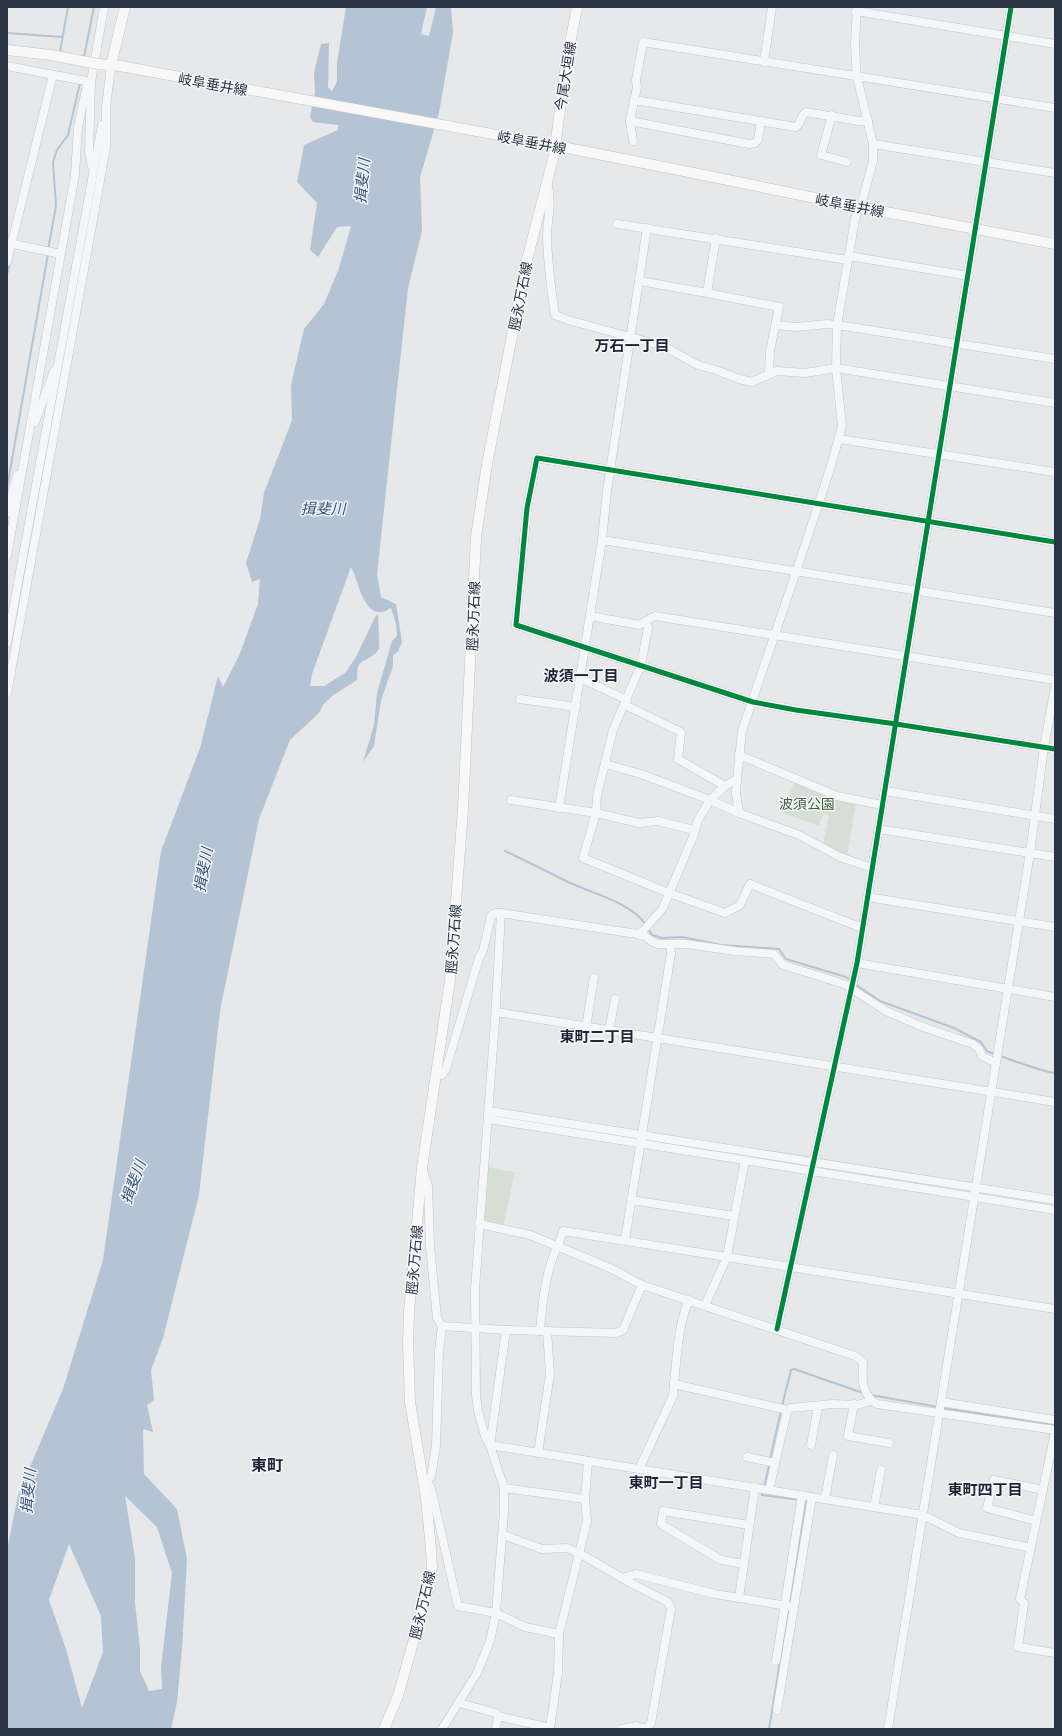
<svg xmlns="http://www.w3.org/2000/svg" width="1062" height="1736" font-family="Manrope,'Noto Sans JP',sans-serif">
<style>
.green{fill:#d6ded6}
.water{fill:#b4c4d5;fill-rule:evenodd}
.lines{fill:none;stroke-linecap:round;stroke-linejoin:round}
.stream{stroke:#b4c4d5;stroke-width:2}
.minor-casing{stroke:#c4c6c8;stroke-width:9}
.major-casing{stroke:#c2c5c8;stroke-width:11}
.minor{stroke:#f5f6f7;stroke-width:8}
.major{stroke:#f8f8f8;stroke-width:10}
.major-bridge-casing{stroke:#c2c5c8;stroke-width:11;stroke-linecap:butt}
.major-bridge{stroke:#f8f8f8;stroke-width:10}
.cycleway-casing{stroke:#f4f6f9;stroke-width:8}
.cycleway{stroke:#00873e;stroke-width:5}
.labels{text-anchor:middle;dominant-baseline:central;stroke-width:3;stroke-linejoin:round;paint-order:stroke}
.street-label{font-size:14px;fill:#2b3445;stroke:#f4f6f9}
.park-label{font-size:14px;fill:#3f6138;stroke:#f4f6f9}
.water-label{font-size:15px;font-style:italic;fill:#34527a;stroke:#f4f6f9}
.neighbourhood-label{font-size:15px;font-weight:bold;fill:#1d2536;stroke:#f4f6f9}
.quarter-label{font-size:16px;font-weight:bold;fill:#1d2536;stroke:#f4f6f9}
</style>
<rect width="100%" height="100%" fill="#e6e8ea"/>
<g class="green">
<path d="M795 780 856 802 847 857 823 846 829 816 823 814 819 826 783 813Z"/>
<path d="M486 1167 515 1172 503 1227 481 1222Z"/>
</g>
<path class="water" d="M346 7H427L421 34 429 36 436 7H451L453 32 439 113 420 177 422 231 408 288 377 574 381 597 396 604 402 642 398 652 393 655V666L381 700 374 746 363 762 374 725 377 693 392 641 397 636 396 624 391 608C388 609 385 612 382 612 363 615 358 579 351 567L312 674 310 686H324L345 673 356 657 375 617 378 614C378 619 380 647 379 649 374 658 360 660 358 667 357 671 357 676 357 680L332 696 323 705 319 713 290 740 259 819 220 1011 199 1195 163 1338 151 1370 154 1400 147 1405 153 1432 143 1429 144 1474 177 1509 187 1559 182 1649 177 1702 171 1729H7V1550L18 1495 63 1389 103 1260 161 851 200 748 218 676 223 687 239 656 258 604 260 579 252 582 246 563 260 519 264 493 292 420 291 385 304 329 324 304 339 268 351 226 337 227 318 257 310 250 317 203 297 182 304 145 338 130V125L313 122 310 117 315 92 314 73 321 44 329 43 328 87 332 91 337 82V63ZM125 1496 157 1527 172 1573 161 1667 162 1689 149 1691 140 1671V1648L135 1603V1558ZM69 1544 101 1616 103 1652 82 1708 66 1649 49 1600Z"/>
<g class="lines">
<g class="stream">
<path d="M7 33 62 37"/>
<path d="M60 52 68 7"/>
<path d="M84 57 94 7"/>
<path d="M48 250 56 206 53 162 57 150 68 135 80 83"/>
<path d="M7 274 10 264"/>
<path d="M7 488 48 254"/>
<path d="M505 851C526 861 546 871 566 881 590 893 631 902 646 925"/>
<path d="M648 929 652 935 662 938 682 937 721 945 779 949 786 959 846 977 850 980"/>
<path d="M855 984 880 1001 954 1028 981 1042 987 1051 994 1054"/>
<path d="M1000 1056C1019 1062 1036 1070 1055 1073"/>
<path d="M871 1395 938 1407"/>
<path d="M782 1406 791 1370 794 1369 863 1393"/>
<path d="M942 1408 1055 1425"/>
<path d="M770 1460 781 1410"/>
<path d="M764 1488 769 1465"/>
<path d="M763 1492 762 1495 800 1500"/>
<path d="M789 1603 806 1501H804"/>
<path d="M769 1729 789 1608"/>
</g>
<defs>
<g id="minor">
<path d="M856 11 1055 44"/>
<path d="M764 62 772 7"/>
<path d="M7 66 91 82"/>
<path d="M634 100 796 127C802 123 800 115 806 112L859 121H868"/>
<path d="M832 115 821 155 847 162"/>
<path d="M630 121 749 144 755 143 758 140 761 121"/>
<path d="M633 141 630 121 637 87 636 80 643 42 1055 108"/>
<path d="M873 144 1055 173"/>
<path d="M92 166 89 152 91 82 104 7"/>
<path d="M547 182C553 203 547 217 547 238 548 264 551 289 555 315L568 320 663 346 698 365 716 370 739 379 752 382 777 371 805 373 836 368 1055 403"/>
<path d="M617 224 848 260"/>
<path d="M8 243 61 254"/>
<path d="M849 256 969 276"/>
<path d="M7 262 53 75"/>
<path d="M640 281 707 293 716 238"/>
<path d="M707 293 779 307 770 351 769 373"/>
<path d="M776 325 796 327 827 324 837 325 1055 359"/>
<path d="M35 422 54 371"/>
<path d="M839 439 1055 472"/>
<path d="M7 513 17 475"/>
<path d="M602 540 1055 613"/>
<path d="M1055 542 537 458 527 508 516 625 753 702 796 710 896 724 1055 749"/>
<path d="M7 556 75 175 78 127 87 85 91 82"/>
<path d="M590 616 639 625 655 616 1055 680"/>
<path d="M645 622 648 627 641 665 613 730 597 796 596 813 583 858 669 893 725 913 740 905 750 884 862 928"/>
<path d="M7 643 102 125"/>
<path d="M580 678 627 700"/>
<path d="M1055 687 1044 747 1030 853 1055 857"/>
<path d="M7 694 98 192 106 147V108L111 65"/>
<path d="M520 699 576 707"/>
<path d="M625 705 681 732 678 759 725 786"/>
<path d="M739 755 837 796 882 805"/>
<path d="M605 764 641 774 710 800 739 813 799 835 840 857 872 868"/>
<path d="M737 779 736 793 739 813"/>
<path d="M885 791 1055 819"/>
<path d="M511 800 596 813 639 823 658 821 694 830"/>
<path d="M559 808 602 540 607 491 647 228"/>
<path d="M878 829 1030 853 888 1729"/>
<path d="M867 897 1055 927"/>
<path d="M637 934 645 936 651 941 658 944H687L735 951 774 954 783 965 844 984 886 1011 923 1027 973 1044 979 1049 982 1056 996 1063"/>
<path d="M857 963 1055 997"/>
<path d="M496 1012 1055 1102"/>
<path d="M586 1027 594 978"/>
<path d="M609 1031 615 999"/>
<path d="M435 1075H442L446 1069 479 958 483 951 491 916 495 913H501L637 934 643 931 663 908 693 837 698 820 710 800 725 786 737 779 742 731 796 572 831 466 842 426 836 368 837 325 855 219 862 202 873 161V144L857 77 856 64 855 44 857 7"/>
<path d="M489 1111 1055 1200"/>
<path d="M488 1119 1055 1210"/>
<path d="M631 1200 734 1216"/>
<path d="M479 1224 530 1235 610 1268 642 1285"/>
<path d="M625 1240 671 953 670 945"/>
<path d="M689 1300C678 1325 677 1356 674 1384L783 1409 787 1411"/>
<path d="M705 1305 727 1257 745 1160"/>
<path d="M442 1326 506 1330 616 1333 623 1330 642 1285 855 1356 863 1362C862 1377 861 1395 877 1404L1055 1430"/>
<path d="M777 1329 857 963 1011 7"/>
<path d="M540 1331C542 1309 544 1285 551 1263 554 1252 560 1242 563 1231L1055 1309"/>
<path d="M941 1402 1055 1420"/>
<path d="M854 1404 848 1436 889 1443"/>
<path d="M1055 1432 1020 1599 1024 1603 1018 1647 1055 1653"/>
<path d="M490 1445 923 1515 959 1533 1031 1548"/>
<path d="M490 1445 506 1330"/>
<path d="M811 1445 818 1406"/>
<path d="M538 1453 550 1374 547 1331"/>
<path d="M747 1457 775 1463"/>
<path d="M639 1469 673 1396 674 1384"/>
<path d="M423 1481H427L431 1477 436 1446 439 1351 442 1326 437 1318 430 1246 428 1186 423 1171"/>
<path d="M427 1481 431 1488 458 1606 496 1613 525 1627 559 1634"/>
<path d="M504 1488 585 1499"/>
<path d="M769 1490 787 1411 790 1408 833 1404 857 1405 871 1401"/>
<path d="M825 1499 833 1455"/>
<path d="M874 1507 881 1470"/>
<path d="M1036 1521 987 1508 994 1480 1043 1490"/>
<path d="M503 1535 542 1549 567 1548 579 1553 629 1582 668 1602 671 1609 651 1723 647 1728"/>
<path d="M744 1564 721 1560 661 1524 663 1511 749 1525"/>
<path d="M622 1578 636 1574 715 1594 794 1607"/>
<path d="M739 1598 755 1487"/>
<path d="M776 1661 802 1495"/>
<path d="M459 1703 496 1713 498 1716"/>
<path d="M777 1710 812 1497"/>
<path d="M442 1729 477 1673 490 1641 496 1613 504 1511V1488L490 1445 485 1436 478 1411 476 1396 475 1289 495 1021 501 913"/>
<path d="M496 1729 498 1716 550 1728 558 1673 559 1634 587 1521 585 1499 588 1461"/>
<path d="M622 1729 636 1726 647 1729"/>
</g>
<g id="major">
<path d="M98 64 120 66 547 144 679 170 859 207 1055 244"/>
<path d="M111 65 125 7"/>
<path d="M384 1729 398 1696 429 1586 432 1568 431 1549 426 1498 410 1402 408 1343 409 1312 422 1168 450 980 463 809 476 537 487 464 526 264 554 155 566 64 577 7"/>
</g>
</defs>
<use href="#minor" class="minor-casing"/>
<use href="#major" class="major-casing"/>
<use href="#minor" class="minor"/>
<use href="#major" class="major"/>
<defs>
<path id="major-bridge" d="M7 50 51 55 98 64"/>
</defs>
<use href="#major-bridge" class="major-bridge-casing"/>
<use href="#major-bridge" class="major-bridge"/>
<defs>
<g id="cycleway">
<path d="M1055 542 537 458 527 508 516 625 753 702 796 710 896 724 1055 749"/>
<path d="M777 1329 857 963 1011 7"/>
</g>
</defs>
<use href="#cycleway" class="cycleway-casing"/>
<use href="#cycleway" class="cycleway"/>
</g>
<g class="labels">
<g class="street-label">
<text transform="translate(565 76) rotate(-81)">今尾大垣線</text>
<text transform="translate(213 84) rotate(10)">岐阜垂井線</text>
<text transform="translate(532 142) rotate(11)">岐阜垂井線</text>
<text transform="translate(850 205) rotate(11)">岐阜垂井線</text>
<text transform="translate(520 296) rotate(-79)">脛永万石線</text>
<text transform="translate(473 616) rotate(-88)">脛永万石線</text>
<text transform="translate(453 939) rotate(-86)">脛永万石線</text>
<text transform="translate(414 1260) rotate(-85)">脛永万石線</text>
<text transform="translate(422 1605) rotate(-77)">脛永万石線</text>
</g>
<g class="park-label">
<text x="807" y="803">波須公園</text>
</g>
<g class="water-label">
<text transform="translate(362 181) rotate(-85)">揖斐川</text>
<text x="323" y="508">揖斐川</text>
<text transform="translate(203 870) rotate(-80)">揖斐川</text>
<text transform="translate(133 1182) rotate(-70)">揖斐川</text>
<text transform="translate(28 1491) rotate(-85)">揖斐川</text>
</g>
<g class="neighbourhood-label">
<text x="632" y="345">万石一丁目</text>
<text x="581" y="675">波須一丁目</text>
<text x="597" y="1036">東町二丁目</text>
<text x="666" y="1482">東町一丁目</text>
<text x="985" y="1489">東町四丁目</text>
</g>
<g class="quarter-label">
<text x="267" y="1465">東町</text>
</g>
</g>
<rect width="1062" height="1736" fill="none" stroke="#2b3445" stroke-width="16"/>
</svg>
